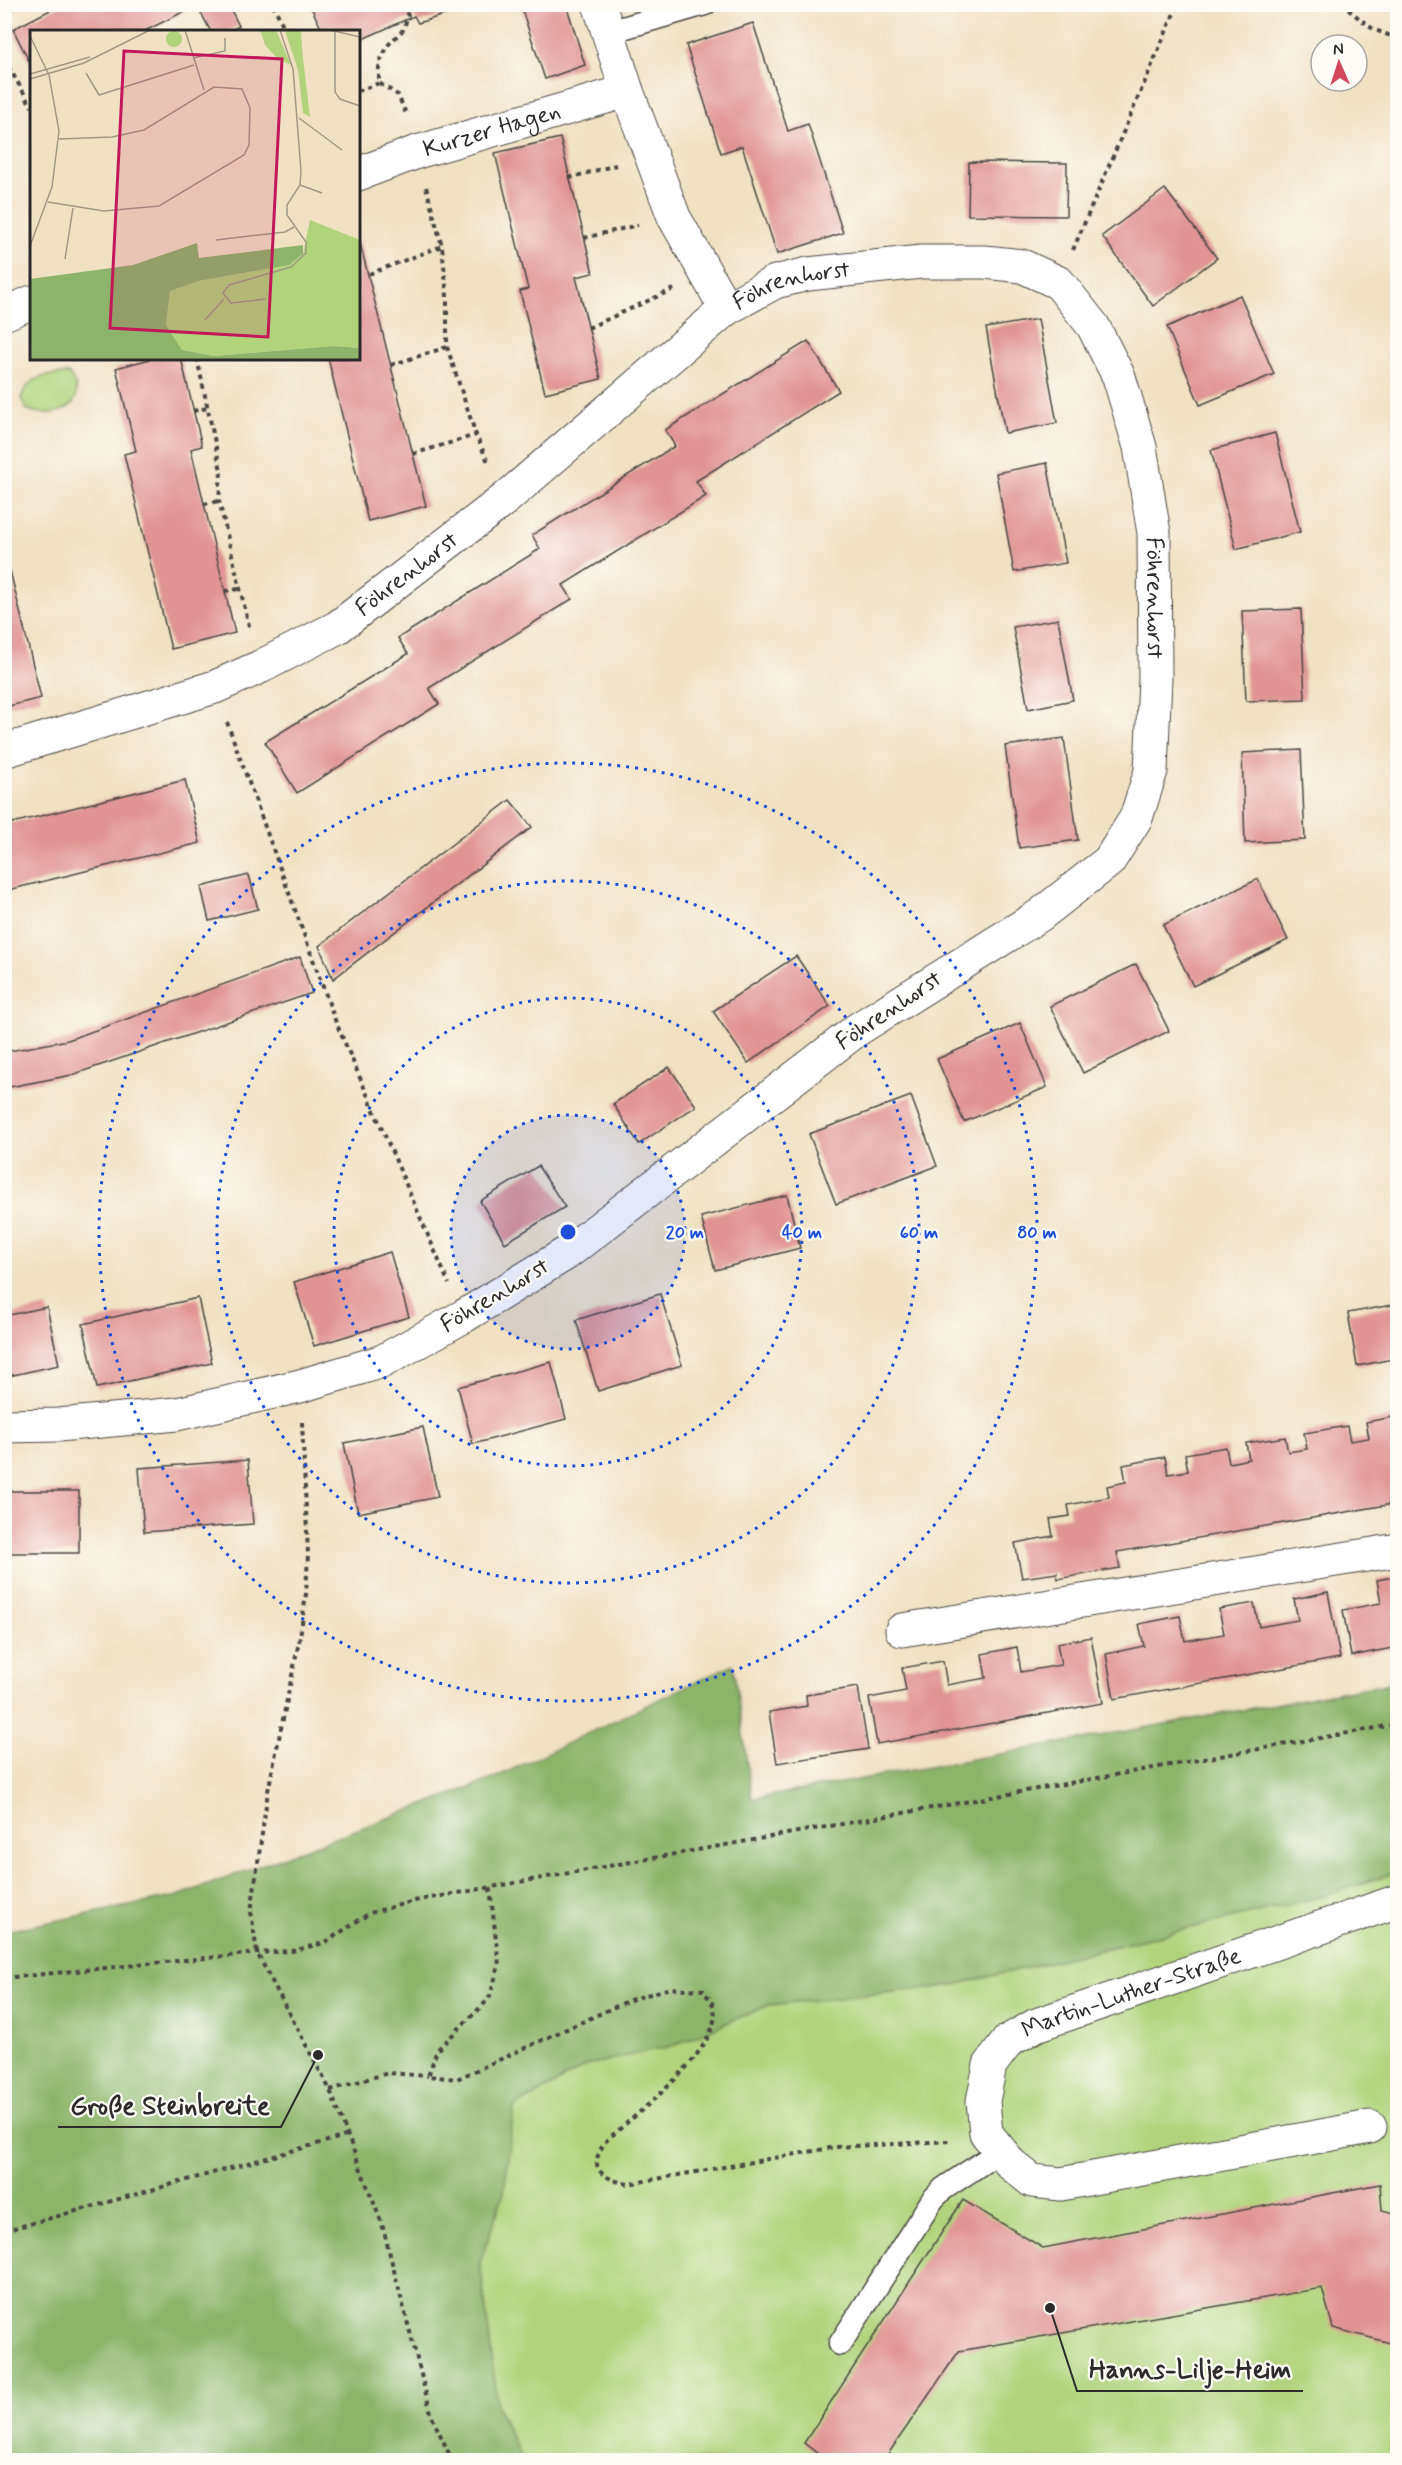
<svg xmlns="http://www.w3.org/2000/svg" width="1402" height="2465" font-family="Mynerve,sans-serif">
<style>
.green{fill:#b1d37b;stroke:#6e7f53;stroke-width:1.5}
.forest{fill:#8cb56b;stroke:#5c704b;stroke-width:1.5}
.building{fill:#e09493}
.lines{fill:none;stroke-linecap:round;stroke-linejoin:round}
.lane-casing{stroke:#494642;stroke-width:25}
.street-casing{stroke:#494642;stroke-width:35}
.path{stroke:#494642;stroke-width:4;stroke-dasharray:4.5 4.5;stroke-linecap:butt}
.lane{stroke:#fff;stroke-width:22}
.street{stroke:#fff;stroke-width:33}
.ring{fill:none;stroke:#1d4ed8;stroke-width:3;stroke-dasharray:3 6}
.labels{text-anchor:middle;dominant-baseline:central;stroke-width:4.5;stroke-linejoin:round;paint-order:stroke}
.street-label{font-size:24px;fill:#2b2b2b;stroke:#fdfcf7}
.inset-road{fill:none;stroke:#a19886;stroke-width:1.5}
.view{fill:#c2185b;fill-opacity:0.15;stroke:#c2185b;stroke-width:3}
.inset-edge{fill:none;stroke:#2b2b2b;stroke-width:3}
.centre{fill:#1d4ed8;stroke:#fdfcf7;stroke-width:3}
.ring-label{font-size:18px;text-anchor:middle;font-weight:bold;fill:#1d4ed8;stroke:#fdfcf7;stroke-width:4.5;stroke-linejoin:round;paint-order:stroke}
.leader{fill:none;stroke:#2b2b2b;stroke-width:2}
.callout-dot{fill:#2b2b2b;stroke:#fdfcf7;stroke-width:2}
.callout-label{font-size:26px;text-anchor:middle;font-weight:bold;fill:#2b2b2b;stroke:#fdfcf7;stroke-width:4.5;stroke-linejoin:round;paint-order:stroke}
</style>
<rect width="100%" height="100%" fill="#fdfcf7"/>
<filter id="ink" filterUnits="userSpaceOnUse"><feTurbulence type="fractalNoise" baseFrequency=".0167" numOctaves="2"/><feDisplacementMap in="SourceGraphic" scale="12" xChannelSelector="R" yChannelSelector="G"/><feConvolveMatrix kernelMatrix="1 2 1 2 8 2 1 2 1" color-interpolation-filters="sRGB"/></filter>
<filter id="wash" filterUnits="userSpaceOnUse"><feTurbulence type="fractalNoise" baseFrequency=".008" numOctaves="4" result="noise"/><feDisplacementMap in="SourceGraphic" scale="24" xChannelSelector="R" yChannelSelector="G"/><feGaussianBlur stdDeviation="1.35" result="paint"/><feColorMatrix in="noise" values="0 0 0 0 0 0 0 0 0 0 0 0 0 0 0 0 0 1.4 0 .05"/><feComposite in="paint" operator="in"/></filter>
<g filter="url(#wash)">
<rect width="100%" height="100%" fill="#f0e1c2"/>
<g class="green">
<path d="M69 374C93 407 53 421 26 409L21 398C29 375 47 375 69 374Z"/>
<path d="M1397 1872V2460H522L498 2409 480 2262 504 2192 513 2108 588 2064 675 2045 769 2005 950 1986 1323 1896Z"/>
</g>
<path class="forest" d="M733 1664 752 1799 1397 1682V1872L1323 1896 950 1986 769 2005 675 2045 588 2065 514 2107 504 2192 480 2262 498 2409 522 2460H5V1931L178 1896 490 1780Z"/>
<g id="blocks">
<g class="building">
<path d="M62 4H228L239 26 228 32H211L197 5 143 32H32V67L13 29Z"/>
<path d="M520 4H566L585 65 545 79Z"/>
<path d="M310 5H476L418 23 414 16 358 41V32H323Z"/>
<path d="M753 23 788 131 808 124 843 233 777 254 742 146 721 153 686 45Z"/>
<path d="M560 138 593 273 576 277 601 379 545 393 520 291 528 289 495 153Z"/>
<path d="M969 162 1067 163 1066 216 968 215Z"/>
<path d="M1165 189 1217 258 1153 306 1102 236Z"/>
<path d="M358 235 426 506 368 521 328 358H358Z"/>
<path d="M1240 295 1274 374 1200 405 1167 327Z"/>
<path d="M1038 319 1057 423 1005 433 986 328Z"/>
<path d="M808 341 839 391 696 481 706 496 563 585 572 599 429 688 439 704 297 793 265 742 408 654 398 638 540 549 532 535 675 446 665 430Z"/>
<path d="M154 358H181L202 446 191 449 235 633 171 649 124 454 136 451 116 368Z"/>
<path d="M1275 433 1300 532 1236 549 1211 450Z"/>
<path d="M1047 463 1066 563 1014 572 996 473Z"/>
<path d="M5 550 41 698 5 707Z"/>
<path d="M1301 609 1305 699 1246 701 1242 611Z"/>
<path d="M1058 619 1073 700 1028 709 1013 627Z"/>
<path d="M1064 738 1078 840 1019 848 1005 746Z"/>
<path d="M1301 750 1305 840 1245 843 1242 753Z"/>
<path d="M185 780 200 843 4 891V825Z"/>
<path d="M510 800 532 827 333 979 319 946Z"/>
<path d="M249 875 258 909 209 921 201 887Z"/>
<path d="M1258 879 1288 940 1193 986 1163 925Z"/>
<path d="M796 956 830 1006 748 1063 713 1011Z"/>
<path d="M300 957 312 993 72 1075 4 1088V1052L68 1040Z"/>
<path d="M1136 964 1169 1031 1083 1073 1050 1006Z"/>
<path d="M1020 1023 1047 1087 964 1122 937 1059Z"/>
<path d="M669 1067 696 1106 639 1144 613 1104Z"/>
<path d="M911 1096 937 1166 836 1204 809 1134Z"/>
<path d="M538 1166 565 1207 505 1243 480 1201Z"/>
<path d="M787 1195 800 1248 715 1270 701 1217Z"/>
<path d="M390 1252 409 1317 314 1346 294 1282Z"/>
<path d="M660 1294 682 1365 598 1391 576 1320Z"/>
<path d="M198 1298 212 1363 97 1388 83 1324Z"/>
<path d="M1398 1304V1358L1357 1366 1348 1313Z"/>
<path d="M47 1307 59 1365 4 1377V1316Z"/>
<path d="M551 1362 566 1419 473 1444 458 1387Z"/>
<path d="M1398 1416V1503L1117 1552 1120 1568 1058 1579 1057 1573 1022 1578 1015 1543 1053 1536 1050 1519 1070 1516 1068 1505 1109 1497 1107 1486 1126 1482 1123 1465 1165 1457 1168 1474 1188 1471 1185 1454 1226 1447 1229 1463 1249 1459 1246 1443 1285 1437 1288 1452 1307 1449 1304 1433 1347 1426 1350 1441 1369 1438 1366 1422Z"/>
<path d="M423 1427 438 1497 358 1513 344 1443Z"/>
<path d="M248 1460 253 1524 144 1532 139 1468Z"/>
<rect x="4" y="1491" width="75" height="62"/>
<path d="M1398 1576V1647L1351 1656 1343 1610 1381 1603 1377 1580Z"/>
<path d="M1328 1592 1340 1658 1114 1699 1106 1654 1144 1646 1139 1624 1180 1616 1185 1641 1224 1634 1219 1609 1254 1603 1259 1627 1298 1620 1294 1599Z"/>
<path d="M1091 1637 1103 1703 877 1744 869 1698 906 1691 902 1668 943 1661 947 1685 986 1678 982 1654 1017 1647 1021 1672 1061 1665 1057 1643Z"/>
<path d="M858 1687 868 1749 777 1763 769 1712 807 1706 806 1695Z"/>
<path d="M1380 2184 1382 2210 1398 2214V2345L1333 2328 1322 2288 959 2351 884 2460H826L804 2443 963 2200 1043 2248Z"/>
</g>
</g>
</g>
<g filter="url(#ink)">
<use href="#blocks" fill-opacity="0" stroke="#494642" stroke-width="1.5"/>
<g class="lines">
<defs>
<g id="lane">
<path d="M609 32 705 4"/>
<path d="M840 2344 933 2199 943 2189 1000 2151"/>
</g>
<g id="street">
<path d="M599 4 627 91 674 217 726 309"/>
<path id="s1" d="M358 174 417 152 627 91"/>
<path d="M4 314 32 302"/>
<path id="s2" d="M4 751 215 687 260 667 338 627 505 499 726 309 775 282 808 274 921 262H985L1022 266 1059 283 1093 326 1119 377 1140 447 1154 533 1155 678 1151 771 1136 818 1109 861 1040 915 858 1029 567 1253 464 1316 383 1361 300 1386 177 1414 58 1425 4 1426"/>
<path d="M902 1630 1398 1550"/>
<path id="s3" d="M1370 2127 1061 2184 1032 2181 1011 2164 986 2133 983 2101 990 2065 1008 2041 1036 2025 1398 1901"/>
</g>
</defs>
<use href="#lane" class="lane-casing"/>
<use href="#street" class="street-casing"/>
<g class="path">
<path d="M273 4 286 32"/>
<path d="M403 4 408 16 403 30 389 44 379 63V83L398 95 407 116"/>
<path d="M1341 4 1373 29 1398 39"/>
<path d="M4 13 20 4"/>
<path d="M4 59 32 107"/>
<path d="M358 91 379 83"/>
<path d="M569 178 616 165"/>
<path d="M426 187 442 246 447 296V347L476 435 489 464"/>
<path d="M584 238 638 225"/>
<path d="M1073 250 1178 4"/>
<path d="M369 274 442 246"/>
<path d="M588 328 674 289"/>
<path d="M197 358 221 471 219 501 250 630"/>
<path d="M391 365 447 347"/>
<path d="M193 411 207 408"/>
<path d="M413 454 476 435"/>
<path d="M204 504 219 501"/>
<path d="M225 591 239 589"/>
<path d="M227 722 335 1020 449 1284"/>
<path d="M302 1422 308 1554 306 1594 300 1637 268 1791 251 1912 257 1953 330 2090 382 2224 432 2417 452 2460"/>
<path d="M490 1888 499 1965 489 1999 437 2050 428 2076 457 2079 630 2000 670 1988 703 1990C706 1995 711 2000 713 2005 728 2046 633 2116 606 2141 586 2168 601 2178 628 2184L836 2147 950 2141"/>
<path d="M4 1978 257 1953 292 1951 324 1943 370 1913 414 1901 1398 1724"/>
<path d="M330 2090 388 2073 428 2076"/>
<path d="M4 2231 349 2135"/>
</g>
<use href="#lane" class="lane"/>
<use href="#street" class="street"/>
</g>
</g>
<circle cx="568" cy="1232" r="117" fill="#1d4ed8" fill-opacity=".12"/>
<g class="ring">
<circle cx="568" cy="1232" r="117"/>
<circle cx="568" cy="1232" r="234"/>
<circle cx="568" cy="1232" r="351"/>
<circle cx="568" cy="1232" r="469"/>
</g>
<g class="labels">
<g class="street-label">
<text stroke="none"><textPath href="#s1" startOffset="141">Kurzer Hagen</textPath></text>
<text stroke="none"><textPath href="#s2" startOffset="930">Föhrenhorst</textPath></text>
<text stroke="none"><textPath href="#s2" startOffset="444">Föhrenhorst</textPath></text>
<text stroke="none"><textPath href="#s2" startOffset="1542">Föhrenhorst</textPath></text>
<text transform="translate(889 1011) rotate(-34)">Föhrenhorst</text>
<text transform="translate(495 1296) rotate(-31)">Föhrenhorst</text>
<text stroke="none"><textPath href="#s3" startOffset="642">Martin-Luther-Straße</textPath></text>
</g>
</g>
<g transform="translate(30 30)">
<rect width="330" height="330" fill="#f0e1c2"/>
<path d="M230 0H246L261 35 247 28 235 15ZM271 0 272 19 280 87 273 83 268 40 256 4V0ZM136 9a8 8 0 1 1 16 0a8 8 0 1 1-16 0ZM280 190 330 210V318L303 316 184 326 152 320 136 295 140 261 169 251 259 235 273 224Z" fill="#b1d37b"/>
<path d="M167 213 169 228 273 215V224L259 235 169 251 140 261 136 295 152 320 184 326 303 316 330 318V330H0V249L103 235Z" fill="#8cb56b"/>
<path class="inset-road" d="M155 0 174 60M300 0 330 7M305 1V62L310 69 330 76M0 6 19 45 29 101 22 157 0 216M163 28 195 21V8M56 43 69 65 164 35M0 44 60 27M0 49 54 33 120 0M269 88 312 120M270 155 292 163M18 172 74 181 129 176 214 125 219 115 220 78 212 59 184 57 114 100 82 107 29 109M186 210 255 202 264 197M35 229 43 178M236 269 201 273 193 263 199 255 261 237 276 223V212L257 185V175L270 155 271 141 263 39 250 0M175 290 194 269"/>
<path class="view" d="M94 21 252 29 238 307 80 298Z"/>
<rect width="330" height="330" class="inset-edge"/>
</g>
<circle cx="568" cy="1232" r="9" class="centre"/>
<g class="ring-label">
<text x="685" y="1238">20 m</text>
<text x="802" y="1238">40 m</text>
<text x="919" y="1238">60 m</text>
<text x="1037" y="1238">80 m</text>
</g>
<path class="leader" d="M318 2055L281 2127H58M1050 2308L1077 2391H1303"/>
<g class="callout-dot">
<circle cx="318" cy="2055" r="6"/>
<circle cx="1050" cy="2308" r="6"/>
</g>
<g class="callout-label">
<text x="170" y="2114">Große Steinbreite</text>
<text x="1190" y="2378">Hanns-Lilje-Heim</text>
</g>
<rect width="1402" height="2465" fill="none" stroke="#fdfcf7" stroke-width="24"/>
<g transform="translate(1339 63) rotate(357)"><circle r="28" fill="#fdfcf7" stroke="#a9a8a5" stroke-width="1.5"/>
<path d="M0-4.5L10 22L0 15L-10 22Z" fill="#d1495b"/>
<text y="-9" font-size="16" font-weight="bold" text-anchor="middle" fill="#2b2b2b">N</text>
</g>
</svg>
